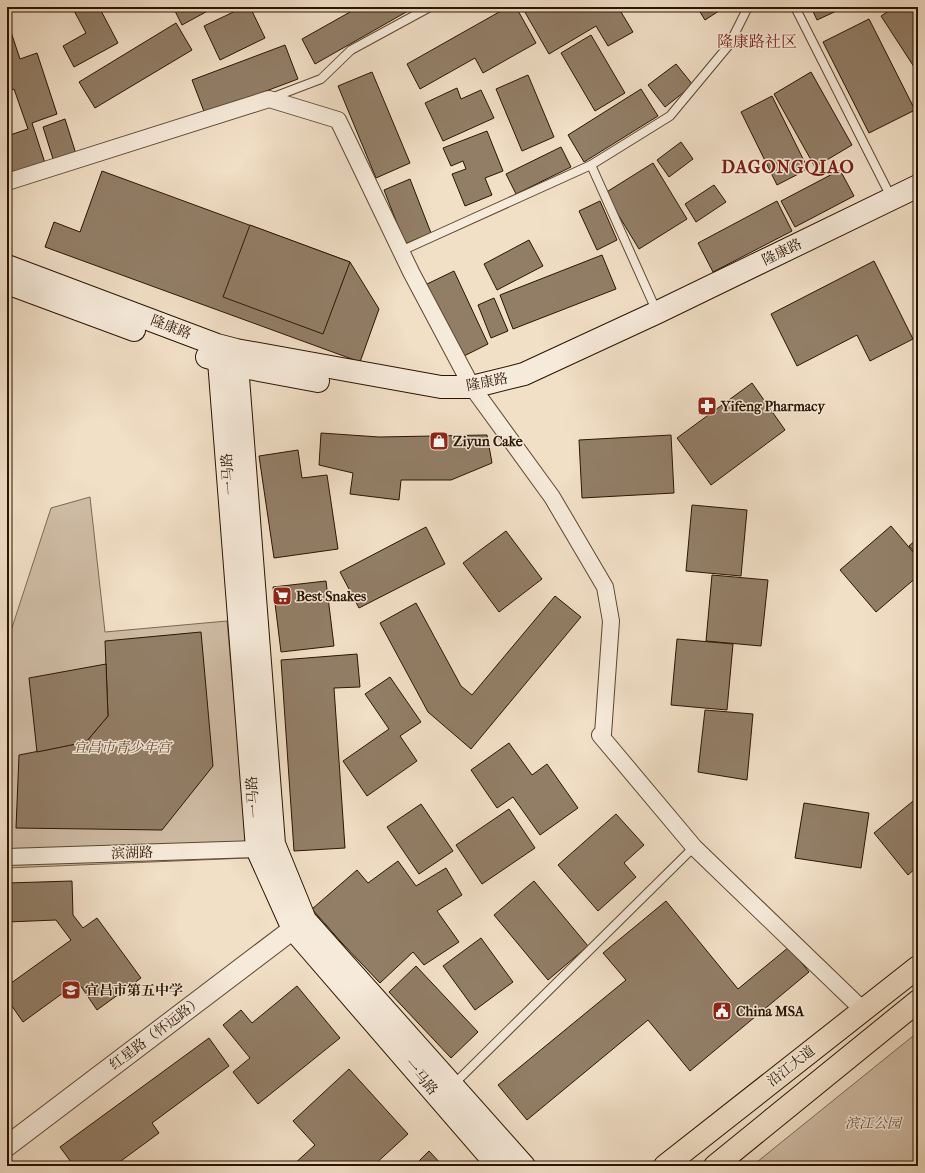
<svg xmlns="http://www.w3.org/2000/svg" width="925" height="1173" font-family="'IM FELL French Canon','Noto Serif SC',serif">
<style>
.green{fill:#cfbca5;stroke:#7d6853}
.building{fill:#927e67;stroke:#2b1401}
.lines{fill:none;stroke-linecap:round;stroke-linejoin:round}
.service-casing{stroke:#5c4732;stroke-width:10}
.minor-casing{stroke:#5c4732;stroke-width:18}
.tertiary-casing{stroke:#5c4732;stroke-width:22}
.secondary-casing{stroke:#2b1401;stroke-width:24}
.primary-casing{stroke:#2b1401;stroke-width:24}
.service{stroke:#f6eada;stroke-width:8}
.minor{stroke:#f6eada;stroke-width:16}
.tertiary{stroke:#f6eada;stroke-width:20}
.secondary{stroke:#f6eada;stroke-width:22}
.primary{stroke:#f1dfc6;stroke-width:22}
.labels{text-anchor:middle;dominant-baseline:central;stroke-width:3;stroke-linejoin:round;paint-order:stroke}
.street-label{font-size:14px;fill:#2b1401;stroke:#f6eada}
.poi-label{font-size:14px;font-weight:bold;fill:#2b1401;stroke:#f6eada;text-anchor:start}
.park-label{font-size:14px;font-style:italic;fill:#644f3a;stroke:#f6eada}
.quarter-label{font-size:16px;fill:#7a1f14;stroke:#f6eada}
.district-label{font-size:18px;font-weight:bold;letter-spacing:1px;fill:#7a1f14;stroke:#f6eada}
</style>
<rect width="100%" height="100%" fill="#f1dfc6"/>
<filter id="stains"><feTurbulence type="fractalNoise" baseFrequency=".005" numOctaves="4"/><feColorMatrix values="0 0 0 0 .2 0 0 0 0 .09 0 0 0 0 .02 0 0 0 .5 -.17"/></filter>
<radialGradient id="worn" r=".72"><stop offset=".6" stop-color="#630" stop-opacity="0"/><stop offset="1" stop-color="#630" stop-opacity=".3"/></radialGradient>
<g class="green">
<path d="M90 497 105 632 227 621 248 858 7 868V643L51 508Z"/>
<path d="M918 1032V1166H752Z"/>
</g>
<g class="building">
<path d="M72 7H99L118 43 74 67 63 46 86 33Z"/>
<path d="M173 7H215L182 25Z"/>
<path d="M244 7H250L265 38 220 60 204 26Z"/>
<path d="M359 7H415L315 64 302 39Z"/>
<path d="M508 7H516L536 43 483 73 475 58 420 89 407 64Z"/>
<path d="M522 7H618L633 32 608 46 596 26 549 54Z"/>
<path d="M697 7H725L705 20Z"/>
<path d="M811 7H845L817 20Z"/>
<path d="M895 7H918V73L881 16Z"/>
<path d="M869 19 915 110 869 133 823 42Z"/>
<path d="M176 23 192 50 95 108 79 82Z"/>
<path d="M9 26 20 59 37 53 57 114 32 123 45 163 8 175 7 136 28 129 14 89 7 92V27Z"/>
<path d="M591 35 625 93 595 111 561 53Z"/>
<path d="M285 45 298 79 205 114 192 80Z"/>
<path d="M676 64 693 85 665 107 648 85Z"/>
<path d="M372 72 410 163 376 178 338 86Z"/>
<path d="M811 72 852 145 815 167 774 94Z"/>
<path d="M528 75 554 137 522 151 496 89Z"/>
<path d="M457 88 461 99 481 90 494 118 443 141 425 103Z"/>
<path d="M641 89 658 116 584 162 568 135Z"/>
<path d="M772 96 808 169 777 185 741 112Z"/>
<path d="M65 119 76 154 54 162 43 127Z"/>
<path d="M487 131 503 171 485 178 492 195 465 206 452 174 466 169 463 161 451 166 443 148Z"/>
<path d="M681 142 693 159 669 177 657 160Z"/>
<path d="M561 147 571 167 516 194 506 174Z"/>
<path d="M653 163 687 219 639 249 605 193Z"/>
<path d="M840 170 854 196 795 227 781 201Z"/>
<path d="M102 171 350 262 379 309 360 362 45 247 54 222 80 232Z"/>
<path d="M410 179 431 233 405 244 384 190Z"/>
<path d="M714 185 726 202 696 222 685 204Z"/>
<path d="M600 201 617 240 597 250 579 211Z"/>
<path d="M777 201 792 231 713 272 698 243Z"/>
<path d="M250 225 350 262 323 334 223 297Z"/>
<path d="M529 240 543 266 497 290 484 264Z"/>
<path d="M602 255 616 289 513 329 500 295Z"/>
<path d="M874 261 913 339 870 361 857 335 797 366 771 314Z"/>
<path d="M454 271 488 344 460 358 425 285Z"/>
<path d="M494 298 508 331 491 338 478 305Z"/>
<path d="M752 383 785 430 711 485 677 438Z"/>
<path d="M321 433 379 437 487 435 492 463 451 480H401L399 500 350 494 353 473 319 465Z"/>
<path d="M671 435 674 493 582 498 579 440Z"/>
<path d="M298 450 302 478 327 475 338 549 274 558 259 456Z"/>
<path d="M692 505 747 510 741 576 686 571Z"/>
<path d="M891 526 918 558V576L876 612 840 570Z"/>
<path d="M426 527 445 564 359 608 340 572Z"/>
<path d="M506 531 542 579 499 612 463 563Z"/>
<path d="M918 538V556L909 546Z"/>
<path d="M712 575 768 580 761 646 706 641Z"/>
<path d="M326 581 334 646 281 652 273 587Z"/>
<path d="M555 596 581 617 471 749 428 712 380 623 416 603 461 686 472 695Z"/>
<path d="M201 632 213 766 162 830 16 828 19 755 86 742 108 716 105 641Z"/>
<path d="M677 639 733 644 727 710 671 705Z"/>
<path d="M357 654 360 687 334 688 345 848 294 851 281 660Z"/>
<path d="M106 664 108 716 86 742 37 752 29 678Z"/>
<path d="M390 677 421 722 400 736 417 761 367 796 343 761 389 729 365 694Z"/>
<path d="M705 710 753 714 747 780 698 772Z"/>
<path d="M509 743 532 775 547 764 578 808 540 835 513 797 497 808 471 770Z"/>
<path d="M918 797V866L908 875 874 833Z"/>
<path d="M804 803 869 813 861 868 795 858Z"/>
<path d="M421 804 453 851 419 874 387 827Z"/>
<path d="M509 809 535 848 482 884 456 845Z"/>
<path d="M616 814 644 845 624 863 636 877 598 911 558 865Z"/>
<path d="M398 861 416 886 446 868 462 895 437 911 459 942 424 965 413 952 380 983 341 942 312 909 357 870 368 883Z"/>
<path d="M72 881 73 915 83 928 97 918 141 978 97 1010 78 982 23 1022 7 999V986L71 940 56 920 7 922V883Z"/>
<path d="M534 881 588 946 548 980 494 915Z"/>
<path d="M666 901 738 989 789 947 809 972 690 1071 648 1020 527 1120 498 1085 626 980 603 953Z"/>
<path d="M481 938 513 982 475 1010 443 966Z"/>
<path d="M416 966 478 1032 451 1058 389 992Z"/>
<path d="M297 986 340 1038 258 1104 233 1072 250 1058 223 1025 241 1010 252 1023Z"/>
<path d="M209 1038 229 1066 152 1123 159 1133 114 1166H74L60 1147Z"/>
<path d="M349 1069 408 1134 373 1166H292L315 1145 293 1121Z"/>
<path d="M429 1151 443 1166H414Z"/>
</g>
<g class="lines">
<defs>
<g id="service">
<path d="M795 7 892 199"/>
<path d="M271 98 321 79 351 50 430 7"/>
<path d="M591 165 657 312"/>
<path d="M401 251 591 165 670 116 729 45 748 7"/>
<path d="M453 1085 694 847"/>
</g>
<g id="minor">
<path d="M7 182 269 99 338 120 411 272 472 387 552 497 605 587 611 621 603 734 600 735 694 847 863 1010"/>
<path d="M7 857 257 849"/>
</g>
<path id="tertiary" d="M7 1146 305 920"/>
<g id="secondary">
<path d="M7 266 217 345 236 350 441 387H472L524 374 658 312 918 186"/>
<path d="M7 283 134 330"/>
<path d="M218 348 257 849 293 929 498 1166"/>
<path d="M236 352 274 844 305 920 524 1166"/>
<path d="M207 357 238 366 318 381"/>
</g>
<g id="primary">
<path d="M665 1166 918 967"/>
<path d="M715 1166 918 1001"/>
</g>
</defs>
<use href="#service" class="service-casing"/>
<use href="#minor" class="minor-casing"/>
<use href="#tertiary" class="tertiary-casing"/>
<use href="#secondary" class="secondary-casing"/>
<use href="#primary" class="primary-casing"/>
<use href="#service" class="service"/>
<use href="#minor" class="minor"/>
<use href="#tertiary" class="tertiary"/>
<use href="#secondary" class="secondary"/>
<use href="#primary" class="primary"/>
</g>
<defs>
<symbol id="pharmacy-square" viewBox="-11 -11 22 22"><rect x="-9" y="-9" width="18" height="18" rx="4" fill="#8f2418" stroke="#f6eada"/><path d="M-2-6h4v4h4v4h-4v4h-4v-4h-4v-4h4Z" fill="#fff"/></symbol>
<symbol id="shop-square" viewBox="-11 -11 22 22"><rect x="-9" y="-9" width="18" height="18" rx="4" fill="#8f2418" stroke="#f6eada"/><path d="M-5-2.5h2.3a2.7 3.5 0 0 1 5.4 0H5L5.5 6h-11ZM-1.5-2.5h3a1.5 2.3 0 0 0-3 0Z" fill="#fff"/></symbol>
<symbol id="supermarket-square" viewBox="-11 -11 22 22"><rect x="-9" y="-9" width="18" height="18" rx="4" fill="#8f2418" stroke="#f6eada"/><path d="M-6-5.5h2.5l.6 2H6L4.5 2H-2.5L-4.4-4H-6ZM-1.5 3.2a1.3 1.3 0 1 0 .1 0ZM3 3.2a1.3 1.3 0 1 0 .1 0Z" fill="#fff"/></symbol>
<symbol id="school-square" viewBox="-11 -11 22 22"><rect x="-9" y="-9" width="18" height="18" rx="4" fill="#8f2418" stroke="#f6eada"/><path d="M0-5L7-2L0 1L-7-2ZM-4 1L0 2.5L4 1V4Q0 6-4 4Z" fill="#fff"/></symbol>
<symbol id="civic-square" viewBox="-11 -11 22 22"><rect x="-9" y="-9" width="18" height="18" rx="4" fill="#8f2418" stroke="#f6eada"/><path d="M-.6-6.5H3V-4.5H.6V-3L4-1V1h2V6H-6V1h2V-1L-.6-3ZM-1.2 2.5V6h2.4V2.5Z" fill="#fff"/></symbol>
</defs>
<g fill-rule="evenodd">
<use href="#pharmacy-square" x="696" y="395" width="22" height="22"/>
<use href="#shop-square" x="428" y="430" width="22" height="22"/>
<use href="#supermarket-square" x="271" y="585" width="22" height="22"/>
<use href="#school-square" x="60" y="979" width="22" height="22"/>
<use href="#civic-square" x="711" y="1000" width="22" height="22"/>
</g>
<g class="labels">
<g class="street-label">
<text transform="translate(782 252) rotate(-26)">隆康路</text>
<text transform="translate(171 327) rotate(21)">隆康路</text>
<text transform="translate(487 382) rotate(-11)">隆康路</text>
<text transform="translate(228 474) rotate(-94)">一马路</text>
<text transform="translate(253 797) rotate(-94)">一马路</text>
<text transform="translate(132 853) rotate(-2)">滨湖路</text>
<text transform="translate(156 1033) rotate(-37)">红星路（怀远路）</text>
<text transform="translate(791 1066) rotate(-38)">沿江大道</text>
<text transform="translate(421 1077) rotate(49)">一马路</text>
</g>
<g class="poi-label">
<text x="721" y="406">Yifeng Pharmacy</text>
<text x="453" y="441">Ziyun Cake</text>
<text x="296" y="596">Best Snakes</text>
<text x="85" y="990">宜昌市第五中学</text>
<text x="736" y="1011">China MSA</text>
</g>
<g class="park-label">
<text x="122" y="747">宜昌市青少年宫</text>
<text x="873" y="1123">滨江公园</text>
</g>
<g class="quarter-label">
<text x="757" y="41">隆康路社区</text>
</g>
<g class="district-label">
<text x="788" y="167">DAGONGQIAO</text>
</g>
</g>
<rect width="925" height="1173" fill="none" stroke="#f1dfc6" stroke-width="24"/>
<rect x="8" y="8" width="909" height="1157" fill="none" stroke="#2b1401" stroke-width="2"/>
<rect x="12" y="12" width="901" height="1149" fill="none" stroke="#2b1401"/>
<rect width="100%" height="100%" filter="url(#stains)"/>
<rect width="100%" height="100%" fill="url(#worn)"/>
</svg>
